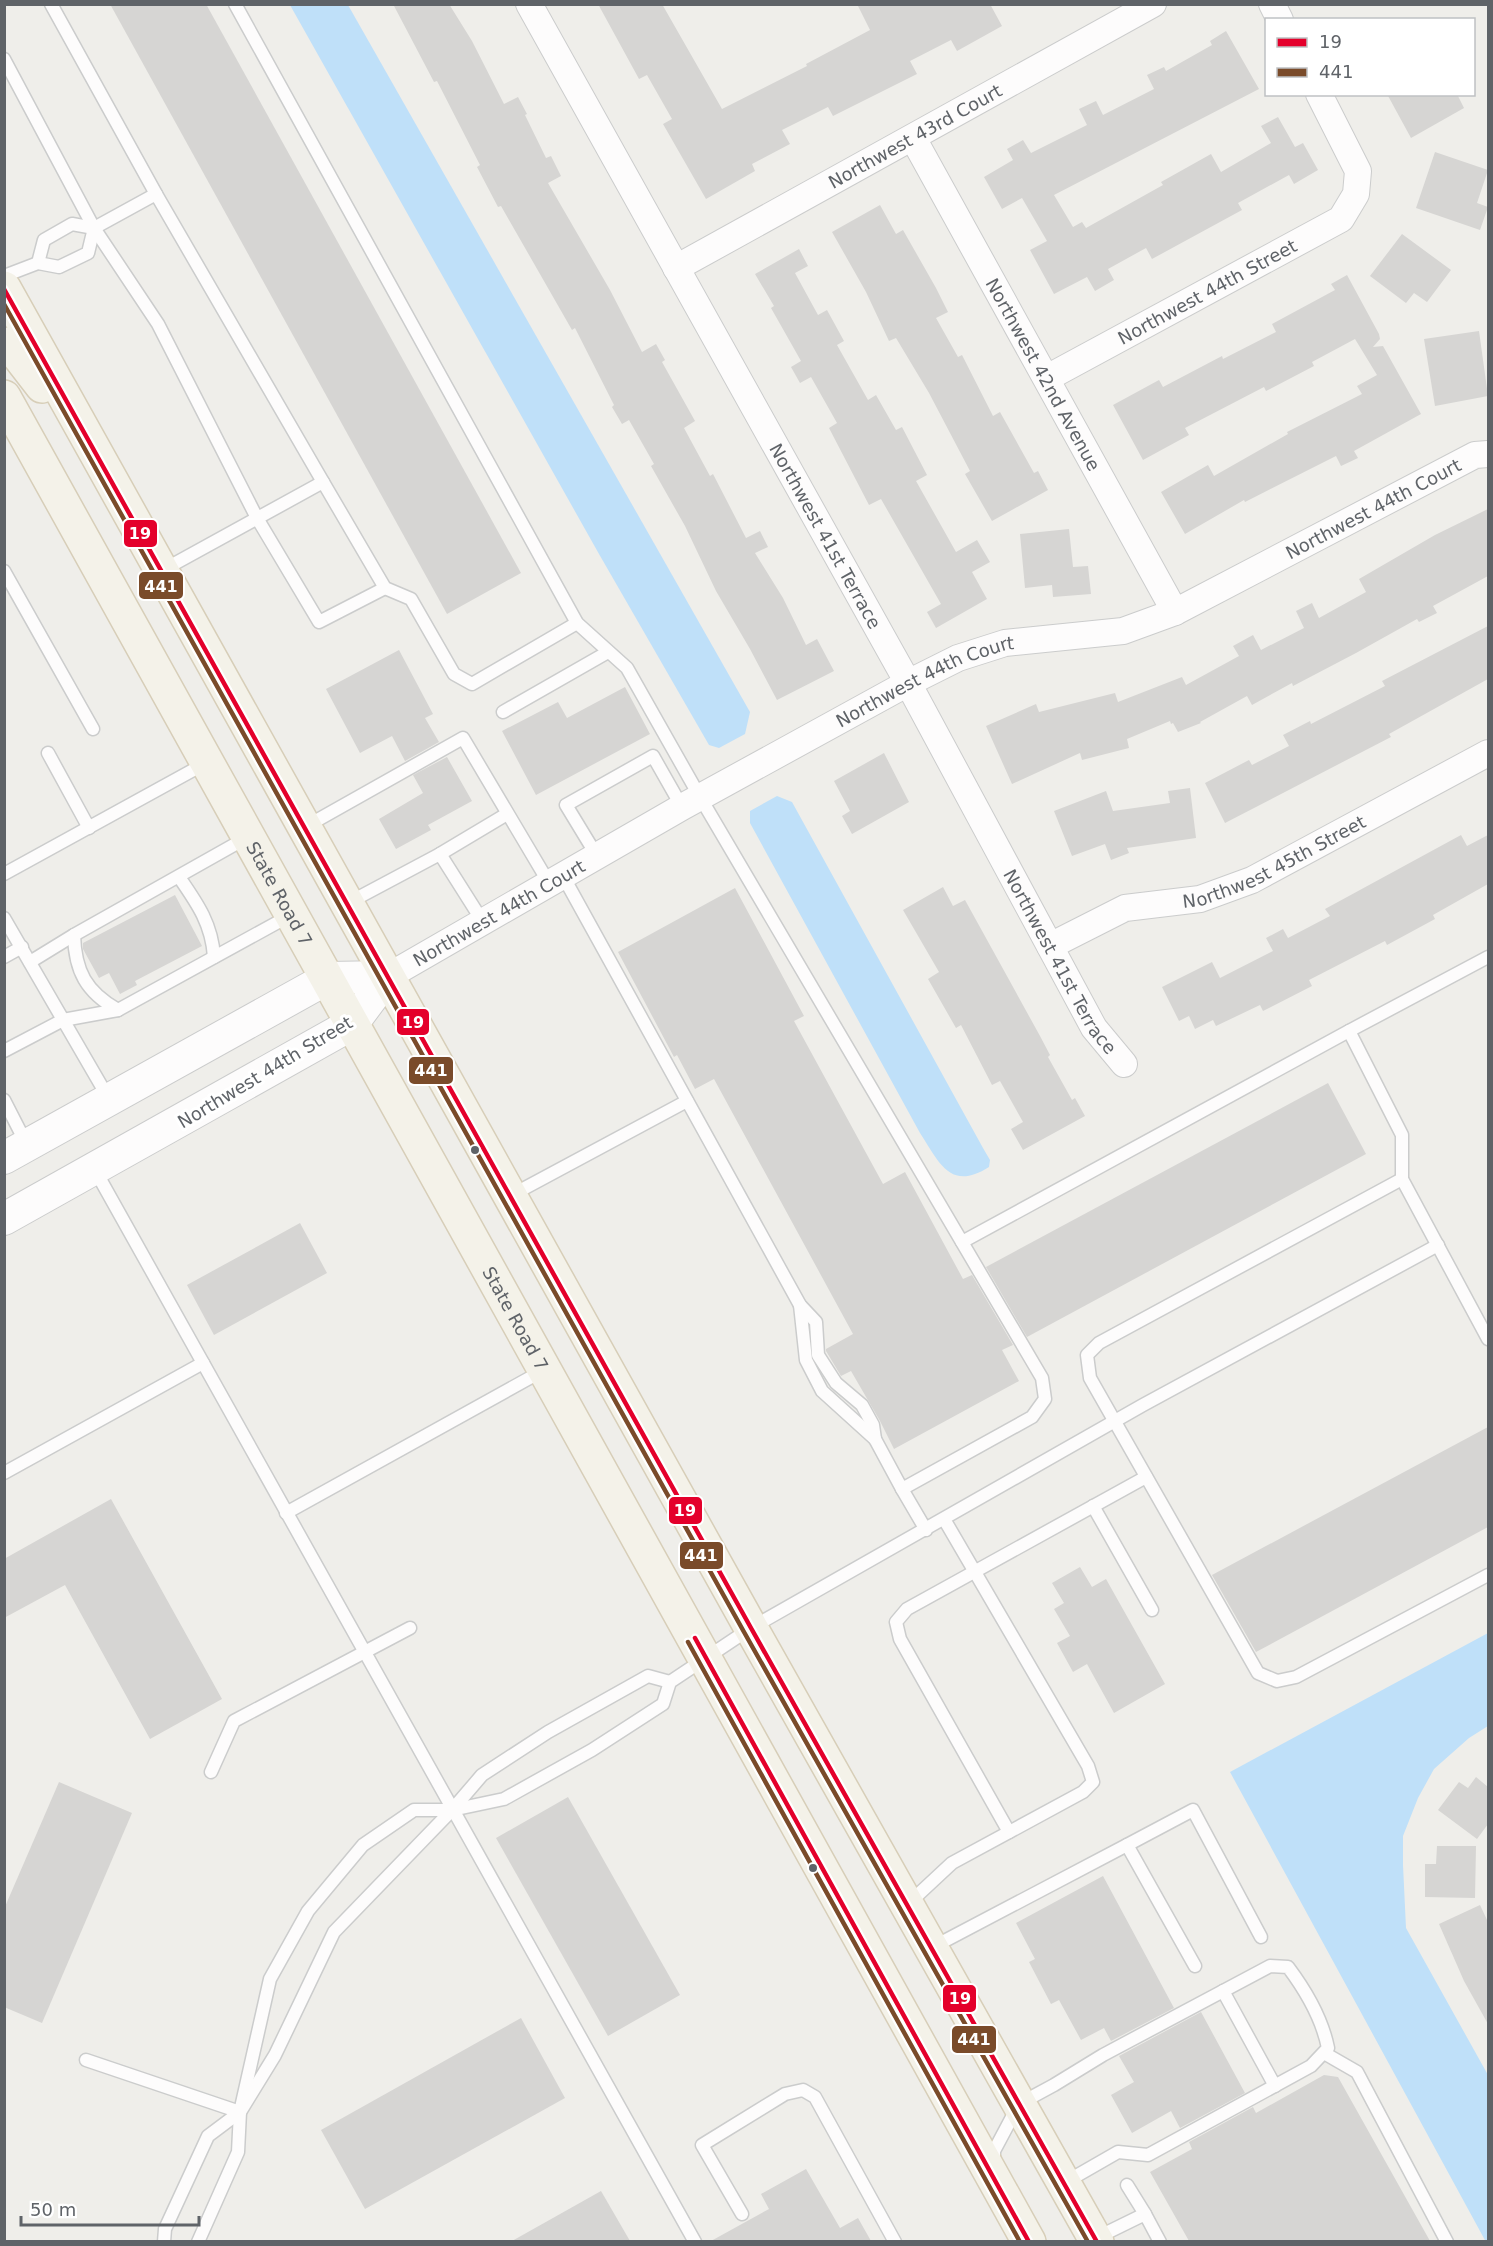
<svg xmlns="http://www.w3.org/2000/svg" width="1493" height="2246" font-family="'DejaVu Sans',sans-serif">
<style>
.water{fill:#bfe0f9}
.building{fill:#d6d5d3}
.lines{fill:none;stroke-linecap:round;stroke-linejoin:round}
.service-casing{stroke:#cbcccc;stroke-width:15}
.minor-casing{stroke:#cbcccc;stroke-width:28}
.tertiary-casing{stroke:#cbcccc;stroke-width:34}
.primary-casing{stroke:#d7ceb8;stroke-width:36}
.service{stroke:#fdfcfc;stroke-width:12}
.minor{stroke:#fdfcfc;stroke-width:26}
.tertiary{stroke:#fdfcfc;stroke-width:32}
.primary{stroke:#f4f2e9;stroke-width:33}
.bus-1-casing{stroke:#fff;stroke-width:9}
.bus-2-casing{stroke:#fff;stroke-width:9}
.bus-1{stroke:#e4002b;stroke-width:4.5}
.bus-2{stroke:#7a4b2a;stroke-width:4.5}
.bus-dot{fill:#5f6368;stroke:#fff;stroke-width:2}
.labels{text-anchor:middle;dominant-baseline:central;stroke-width:6;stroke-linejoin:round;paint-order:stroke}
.street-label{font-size:18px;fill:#5f6368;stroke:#fff}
.line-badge{stroke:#fff;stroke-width:2}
.badge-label{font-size:16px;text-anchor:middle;font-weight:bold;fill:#fff}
</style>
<rect width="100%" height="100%" fill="#efeeea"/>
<g class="water">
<path d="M290 5H348L750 712 745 734 719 748 709 745 599 554Z"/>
<path d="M777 796 792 802 983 1148 990 1160 989 1167C950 1192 939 1162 920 1133L750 823V811Z"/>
<path d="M1488 1633V1726L1469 1738 1434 1769 1418 1798 1403 1836V1865L1406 1928 1488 2075V2241L1486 2242 1230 1772Z"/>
</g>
<g class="building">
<path d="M110 4H206L521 573 447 614Z"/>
<path d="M393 4H449L472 41 504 104 518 97 527 114 525 115 546 158 551 156 561 176 548 183 610 290 642 352 656 344 665 360 662 362 695 421 684 428 710 476 713 474 746 538 760 531 768 547 755 553 783 598 806 645 817 639 834 671 777 700 750 649 716 591 685 526 651 466 654 464 629 420 622 424 612 407 614 405 575 328 572 330 501 206 498 207 477 167 480 165 437 81 434 82Z"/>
<path d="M598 4H662L722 109 807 66 806 64 870 30 857 4H990L1002 26 957 51 951 40 910 61 917 74 833 116 828 107 782 130 790 144 752 164 755 171 706 199 663 124 672 119 647 75 639 79Z"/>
<path d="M1226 31 1259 89 1054 195 1073 227 1082 222 1086 228 1163 185 1161 182 1211 154 1221 172 1271 143 1261 126 1278 117 1295 147 1303 143 1318 170 1294 184 1289 175 1238 203 1242 210 1152 259 1146 248 1108 269 1114 280 1095 291 1087 277 1054 294 1030 250 1047 241 1022 198 1002 209 984 177 1013 160 1007 149 1023 140 1031 153 1087 125 1079 109 1096 101 1103 115 1154 89 1147 75 1164 67 1166 71 1212 45 1210 41Z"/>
<path d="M1387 94H1457L1464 108 1411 138Z"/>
<path d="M1435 152 1488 170 1477 203 1488 207 1480 230 1416 208Z"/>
<path d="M880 205 896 234 903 230 936 288 948 312 936 318 958 357 962 355 993 416 1000 412 1034 473 1038 471 1048 490 992 521 965 474 970 471 929 393 896 338 889 341 866 292 832 232Z"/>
<path d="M1402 234 1451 270 1427 302 1414 293 1406 303 1370 276Z"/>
<path d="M799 249 808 266 795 273 818 315 827 310 844 341 837 345 868 400 876 395 896 430 902 427 927 475 916 481 956 552 977 540 990 562 972 572 987 599 936 628 927 612 941 604 881 499 869 505 829 428 837 423 811 377 800 383 791 367 801 361 771 308 774 306 755 274Z"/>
<path d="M1347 275 1379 334 1380 339 1373 347 1383 346 1421 414 1354 451 1358 458 1341 466 1336 456 1245 502 1244 500 1185 534 1161 492 1208 465 1214 476 1288 434 1287 432 1362 394 1357 386 1377 375 1355 339 1312 362 1314 366 1266 391 1264 387 1185 428 1189 435 1143 460 1113 405 1159 380 1163 387 1222 356 1223 359 1276 332 1272 324 1335 290 1331 284Z"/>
<path d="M1479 331 1488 396 1435 406 1424 339Z"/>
<path d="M1488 509V576L1433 606 1437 613 1419 622 1417 619 1356 653 1293 686 1292 683 1252 705 1247 696 1200 722 1201 723 1178 732 1173 723 1171 724 1170 721 1127 739 1129 748 1082 760 1080 753 1012 784 986 726 1036 704 1039 712 1115 693 1118 702 1182 677 1186 685 1239 656 1233 646 1253 635 1261 650 1304 628 1296 611 1312 603 1319 618 1366 592 1359 579 1435 535Z"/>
<path d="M1069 529 1073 567 1088 566 1091 594 1053 597 1052 585 1025 588 1020 534Z"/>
<path d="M1488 626V679L1389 734 1391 737 1225 823 1205 783 1249 760 1252 765 1289 746 1283 735 1310 721 1311 724 1385 686 1382 681Z"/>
<path d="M399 650 433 714 425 718 439 742 405 761 392 736 360 753 326 689Z"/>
<path d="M625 687 650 734 536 795 502 731 558 702 567 718Z"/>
<path d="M884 753 909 802 852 834 842 816 850 811 834 781Z"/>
<path d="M447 757 472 801 428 825 431 830 396 849 379 819 423 793 413 775Z"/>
<path d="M1190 788 1196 838 1127 848 1129 853 1111 860 1105 844 1072 856 1054 811 1106 791 1113 811 1170 803 1168 791Z"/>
<path d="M1461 835 1467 846 1488 835V884L1433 915 1435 919 1387 945 1385 941 1309 980 1312 986 1263 1011 1260 1005 1216 1026 1213 1020 1195 1029 1189 1016 1179 1021 1162 987 1212 962 1220 978 1273 951 1266 938 1283 929 1288 938 1330 916 1325 909Z"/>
<path d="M943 887 953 906 965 900 1040 1036 1050 1055 1048 1057 1072 1100 1075 1098 1085 1116 1023 1150 1011 1129 1023 1122 1000 1081 992 1085 961 1025 956 1028 928 979 939 972 903 910Z"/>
<path d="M735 888 804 1016 794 1021 883 1184 905 1172 963 1279 972 1275 1013 1345 1002 1350 1019 1381 894 1449 880 1421 851 1371 841 1376 826 1351V1349L853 1334 714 1079 695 1089 677 1055 674 1057 618 952Z"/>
<path d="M175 895 202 946 135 981 137 985 120 994 109 973 99 978 83 949V943Z"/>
<path d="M1328 1083 1366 1154 1027 1337 986 1267Z"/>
<path d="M300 1223 327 1273 214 1335 187 1285Z"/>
<path d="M1488 1427V1527L1256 1652 1212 1575Z"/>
<path d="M111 1499 222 1699 150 1739 65 1585 4 1618V1559Z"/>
<path d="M1080 1567 1092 1587 1106 1579 1165 1684 1114 1713 1087 1664 1073 1672 1057 1643 1070 1636 1054 1609 1064 1603 1052 1583Z"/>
<path d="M1476 1777 1488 1787V1824L1477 1839 1438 1810 1459 1782 1468 1788Z"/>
<path d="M59 1782 132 1813 42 2023 4 2007V1909Z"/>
<path d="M568 1797 680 1995 608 2036 496 1838Z"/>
<path d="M1437 1846H1476L1475 1898 1425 1897V1864H1436Z"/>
<path d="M1103 1876 1174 2008 1111 2041 1104 2028 1081 2040 1059 2000 1051 2004 1029 1962 1035 1959 1016 1923Z"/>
<path d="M1480 1905 1488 1922V2024L1464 1981 1439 1924Z"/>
<path d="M1201 2012 1245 2093 1180 2128 1171 2111 1132 2133 1111 2095 1134 2082 1119 2056Z"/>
<path d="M521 2018 565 2098 365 2209 321 2130Z"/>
<path d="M1324 2075 1338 2077 1430 2241H1189L1150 2172 1192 2149 1189 2142 1253 2107 1256 2113Z"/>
<path d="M806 2169 840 2228 858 2218 871 2241H711L769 2209 761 2194Z"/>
<path d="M601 2191 630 2241H512Z"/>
</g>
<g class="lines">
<defs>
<g id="service">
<path d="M51 4 156 194"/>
<path d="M235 4 577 623 627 668 700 797 1042 1378 1045 1399 1032 1417 902 1489 875 1439 873 1425 862 1405 836 1383 818 1355 816 1322 800 1305 563 876"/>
<path d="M4 59 94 228"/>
<path d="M38 263 44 240 72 224 94 228 158 324 257 518 319 622 385 588"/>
<path d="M4 276 38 263 59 267 88 253 94 228 156 194 323 482"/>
<path d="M163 570 323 482 385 588 411 599 454 674 472 684 577 623"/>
<path d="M4 571 93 729"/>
<path d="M503 712 608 652"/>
<path d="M48 753 89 828"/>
<path d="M305 827 463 738 549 883"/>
<path d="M440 854 507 814"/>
<path d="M597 856 566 805 653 756 682 807"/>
<path d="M4 874 206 763"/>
<path d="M179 877C197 903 212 924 214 957"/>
<path d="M348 903 440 854 483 922"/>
<path d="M4 918 109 1099"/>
<path d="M74 935C75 971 86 992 118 1010"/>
<path d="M4 957 22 947"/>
<path d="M30 962 74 935 248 837"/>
<path d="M1349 1031 1488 957"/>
<path d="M4 1051 63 1020 118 1010 291 915"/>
<path d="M4 1100 27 1145"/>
<path d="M95 1170 695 2242"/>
<path d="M1402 1179 1099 1343 1087 1355 1090 1378 1258 1673 1277 1681 1296 1677 1488 1575"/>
<path d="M510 1196 687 1101"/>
<path d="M962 1242 1349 1031 1402 1135V1179L1488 1339"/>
<path d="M800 1305 806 1360 822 1391 875 1439"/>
<path d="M4 1473 203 1363"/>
<path d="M902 1489 926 1530"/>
<path d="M1093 1506 1152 1610"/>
<path d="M286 1513 544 1370"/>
<path d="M211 1772 234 1721 410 1628"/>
<path d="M1009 1832 900 1639 896 1622 907 1609 1146 1477"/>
<path d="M1127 1845 1193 1810 1261 1937"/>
<path d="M908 1904 952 1863 1083 1792 1093 1782 1088 1766 944 1519"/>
<path d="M933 1947 1127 1845 1195 1966"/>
<path d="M1223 1991 1275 2086"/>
<path d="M1324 2053 1357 2072 1447 2242"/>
<path d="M86 2060 240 2112"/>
<path d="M994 2162V2151L1019 2104 1054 2085 1103 2055 1270 1966 1288 1967C1306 1991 1322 2018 1328 2048L1311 2066 1148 2155 1118 2152 1064 2183"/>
<path d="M1127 2185 1145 2214"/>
<path d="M742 2214 702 2145 785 2094 803 2090 815 2097 895 2242"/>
<path d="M1096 2238 1145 2214 1160 2242"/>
<path d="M164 2242 165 2229 208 2136 240 2112 270 1979 308 1911 363 1845 414 1810H452L504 1799 592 1750 663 1704 670 1682 751 1628 1143 1405 1438 1245"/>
<path d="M198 2242 238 2152 240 2112 275 2055 334 1932 452 1810 482 1775 548 1732 648 1676 670 1682"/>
</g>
<g id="minor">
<path id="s1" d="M529 4 908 683 1094 1028 1124 1064"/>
<path d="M1272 4 1280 20"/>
<path id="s2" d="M913 138 1175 612"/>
<path id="s3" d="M676 268 1153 4"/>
<path id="s4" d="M1047 378 1341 219 1356 194 1358 171 1319 94"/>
<path id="s5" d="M1050 946 1125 908 1200 899 1252 880 1488 753"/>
<path id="s6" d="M387 977 682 807 908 683 958 658 1005 643 1123 631 1175 612 1475 455 1488 454"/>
</g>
<g id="tertiary">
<path d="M4 1158 328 978 387 977"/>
<path d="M4 1219 352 1024 387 977"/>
</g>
<g id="primary">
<path d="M4 288 751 1628 1097 2242"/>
<path d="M4 344 18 355 42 386"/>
<path id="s7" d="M4 397 1029 2242"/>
</g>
</defs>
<use href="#service" class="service-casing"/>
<use href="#minor" class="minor-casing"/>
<use href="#tertiary" class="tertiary-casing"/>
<use href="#primary" class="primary-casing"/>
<use href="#service" class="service"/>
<use href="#minor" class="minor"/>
<use href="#tertiary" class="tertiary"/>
<use href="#primary" class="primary"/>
<defs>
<g id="bus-1">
<path d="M4 289 751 1628 1097 2242"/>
<path d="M695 1638 1029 2242"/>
</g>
<g id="bus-2">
<path d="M4 304 744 1632 1088 2242"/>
<path d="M688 1642 1020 2242"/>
</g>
</defs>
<use href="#bus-1" class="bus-1-casing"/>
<use href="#bus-2" class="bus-2-casing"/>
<use href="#bus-1" class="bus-1"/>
<use href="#bus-2" class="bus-2"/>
</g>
<g class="bus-dot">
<circle cx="475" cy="1150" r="5"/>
<circle cx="813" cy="1868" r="5"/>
</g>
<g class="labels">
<g class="street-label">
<text stroke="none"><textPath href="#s3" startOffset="273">Northwest 43rd Court</textPath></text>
<text stroke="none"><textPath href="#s4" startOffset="182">Northwest 44th Street</textPath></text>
<text stroke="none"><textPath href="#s2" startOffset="270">Northwest 42nd Avenue</textPath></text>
<text stroke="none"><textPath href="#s6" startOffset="1101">Northwest 44th Court</textPath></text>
<text stroke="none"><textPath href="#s1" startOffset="609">Northwest 41st Terrace</textPath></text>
<text stroke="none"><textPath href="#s6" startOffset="615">Northwest 44th Court</textPath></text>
<text stroke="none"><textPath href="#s5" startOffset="242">Northwest 45th Street</textPath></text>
<text stroke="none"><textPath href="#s7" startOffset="568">State Road 7</textPath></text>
<text stroke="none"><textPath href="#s6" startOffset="129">Northwest 44th Court</textPath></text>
<text stroke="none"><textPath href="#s1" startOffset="1095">Northwest 41st Terrace</textPath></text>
<text transform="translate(265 1072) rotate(-31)">Northwest 44th Street</text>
<text stroke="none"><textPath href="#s7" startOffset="1054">State Road 7</textPath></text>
</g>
</g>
<g class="line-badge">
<rect x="123" y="519" width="35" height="29" rx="6" fill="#e4002b"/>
<rect x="138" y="571" width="46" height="29" rx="6" fill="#7a4b2a"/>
<rect x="396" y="1008" width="34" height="28" rx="6" fill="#e4002b"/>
<rect x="408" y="1056" width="46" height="29" rx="6" fill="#7a4b2a"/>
<rect x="668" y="1496" width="35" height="29" rx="6" fill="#e4002b"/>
<rect x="679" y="1541" width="45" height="29" rx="6" fill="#7a4b2a"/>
<rect x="942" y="1984" width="35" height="29" rx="6" fill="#e4002b"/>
<rect x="951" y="2025" width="46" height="29" rx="6" fill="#7a4b2a"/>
</g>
<g class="badge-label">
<text x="140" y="539">19</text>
<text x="161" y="592">441</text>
<text x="413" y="1028">19</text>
<text x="431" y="1076">441</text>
<text x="685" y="1516">19</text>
<text x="701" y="1561">441</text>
<text x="960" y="2004">19</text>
<text x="974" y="2045">441</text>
</g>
<rect width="1493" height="2246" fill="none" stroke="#5f6368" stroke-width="12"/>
<rect x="1265" y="18" width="210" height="78" fill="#ffffff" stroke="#bfc1c3" stroke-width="1.5"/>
<rect x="1277" y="38" width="30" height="9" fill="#e4002b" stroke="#bfc1c3" stroke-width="1.5"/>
<text x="1319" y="48" font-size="18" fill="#5f6368">19</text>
<rect x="1277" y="68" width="30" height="9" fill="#7a4b2a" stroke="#bfc1c3" stroke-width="1.5"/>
<text x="1319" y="78" font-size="18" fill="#5f6368">441</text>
<path d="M21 2216v9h178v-9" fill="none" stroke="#5f6368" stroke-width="3"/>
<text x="30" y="2216" font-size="18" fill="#5f6368" stroke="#ffffff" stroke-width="4.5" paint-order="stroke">50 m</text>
</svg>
